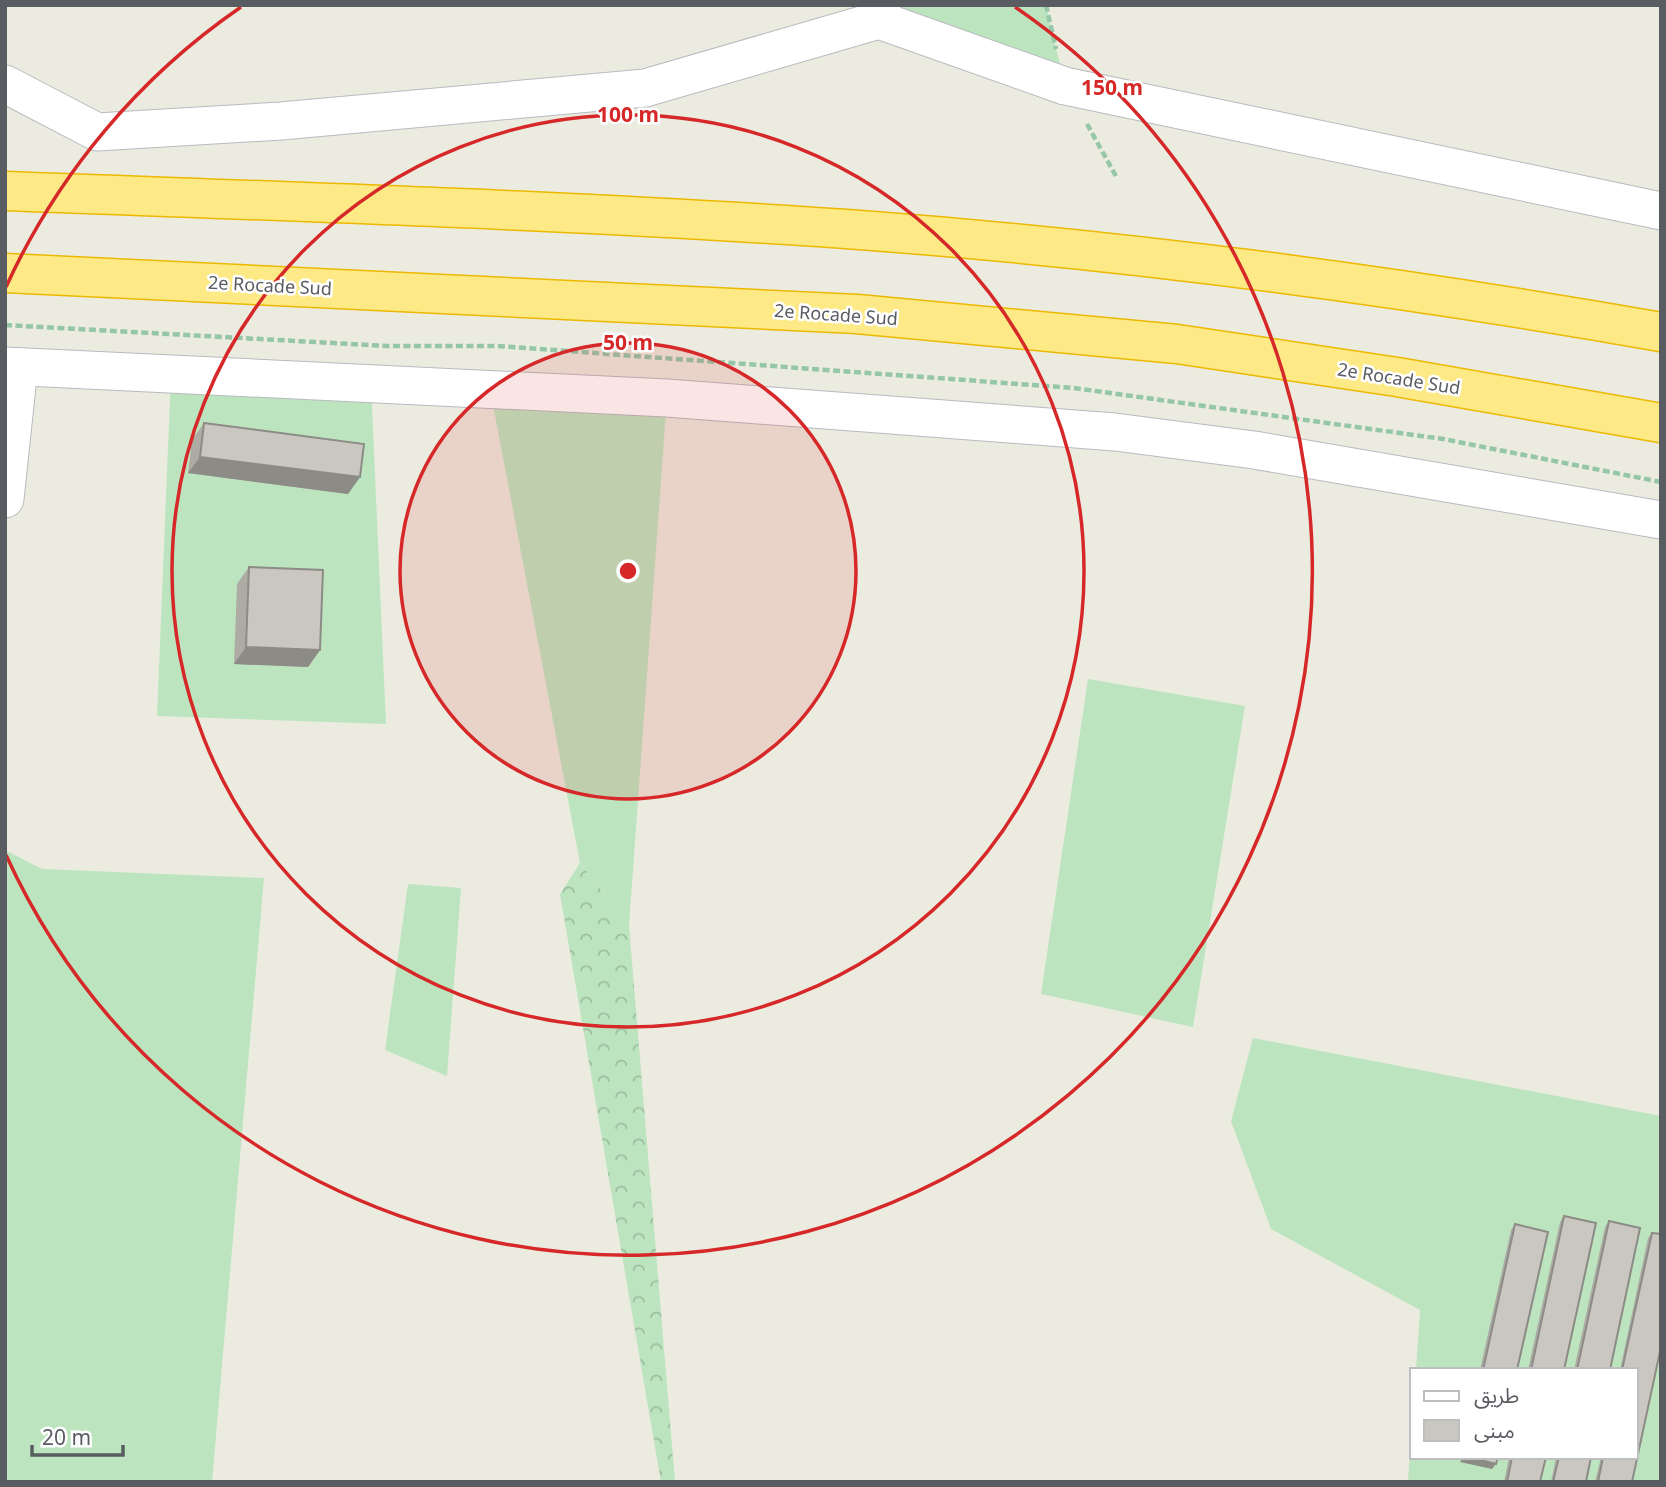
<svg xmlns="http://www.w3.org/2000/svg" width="1666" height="1487" font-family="'Noto Sans','Noto Sans Arabic',sans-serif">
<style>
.grass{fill:#bce5bf}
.forest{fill:url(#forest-crowns)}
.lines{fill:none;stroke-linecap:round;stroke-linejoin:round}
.minor-casing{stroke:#b8babf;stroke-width:39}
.motorway-casing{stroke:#ecb800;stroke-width:41}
.path{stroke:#95c6a7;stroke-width:4.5;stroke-dasharray:7 3.5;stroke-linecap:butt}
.minor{stroke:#fff;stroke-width:37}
.motorway{stroke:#fdea86;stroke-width:38}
.wall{fill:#adaba4}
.shaded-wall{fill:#8d8b86}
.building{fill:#c9c7bf;stroke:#8d8b86;stroke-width:2}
.ring{fill:none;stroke:#d62828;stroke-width:3.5}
.labels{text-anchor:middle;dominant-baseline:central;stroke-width:5;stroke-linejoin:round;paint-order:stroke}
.street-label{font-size:18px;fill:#595c61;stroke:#fff}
.centre{fill:#d62828;stroke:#fff;stroke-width:3.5}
.ring-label{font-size:21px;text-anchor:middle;font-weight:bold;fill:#d62828;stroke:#fff;stroke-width:5;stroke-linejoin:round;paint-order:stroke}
</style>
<defs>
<pattern id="forest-crowns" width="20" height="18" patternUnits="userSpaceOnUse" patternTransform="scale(1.75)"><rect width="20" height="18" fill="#bce5bf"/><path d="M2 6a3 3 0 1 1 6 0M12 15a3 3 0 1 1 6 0" fill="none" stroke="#9cbd9f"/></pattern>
</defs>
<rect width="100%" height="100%" fill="#ecebe0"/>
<g class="grass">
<path d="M882 5H1046L1065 86Z"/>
<path d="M171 374 371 384 386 724 157 716Z"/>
<path d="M490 389 667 398 629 925 580 863Z"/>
<path d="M1088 679 1245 706 1193 1027 1041 994Z"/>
<path d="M5 850 42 869 264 878 212 1482H5Z"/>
<path d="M408 884 461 888 447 1076 385 1050Z"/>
<path d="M1253 1038 1661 1116V1482H1408L1412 1422V1457H1636V1370H1416L1420 1310 1271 1229 1231 1121Z"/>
</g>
<path class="forest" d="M580 863 629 925 675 1482H661L560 894Z"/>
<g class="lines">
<defs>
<g id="minor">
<path d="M879 20 1065 86 1661 211"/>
<path d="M5 84 97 132 281 121 645 88 879 20 882 5"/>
<path d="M5 366 667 398 1115 432 1254 450 1661 520"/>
<path d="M5 499 19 367"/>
</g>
<g id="motorway">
<path d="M5 191C295 202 585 210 873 231 1137 251 1400 286 1661 332"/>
<path d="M5 273 857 314 1177 344 1397 377 1661 423"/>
</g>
</defs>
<use href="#minor" class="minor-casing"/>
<use href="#motorway" class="motorway-casing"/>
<g class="path">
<path d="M1046 5 1056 49"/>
<path d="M1087 124 1117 178"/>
<path d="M5 325 387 346H498L1074 388 1443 439 1661 482"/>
</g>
<use href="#minor" class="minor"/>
<use href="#motorway" class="motorway"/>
</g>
<g class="wall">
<path d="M204 423 360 477 348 494 188 473 192 440Z"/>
<path d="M249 567 320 650 308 667 234 664 237 584Z"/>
<path d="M1564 1216V1370H1528L1560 1222Z"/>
<path d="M1609 1221 1610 1370H1574L1605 1227Z"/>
<path d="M1515 1224 1517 1370H1480L1511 1230Z"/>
<path d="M1652 1233 1661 1234V1347L1632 1482H1595L1601 1457H1636V1370H1620L1648 1238Z"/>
<path d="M1509 1457H1546L1540 1482H1504Z"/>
<path d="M1556 1457H1591L1586 1482H1551Z"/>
</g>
<g class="shaded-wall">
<path d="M200 457 360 477 348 494 188 473Z"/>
<path d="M246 647 320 650 308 667 234 664Z"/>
<path d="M1463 1457H1469L1496 1464 1492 1469 1460 1462Z"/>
</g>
<g class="building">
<path d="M204 423 364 444 360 477 200 457Z"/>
<path d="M249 567 323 570 320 650 246 647Z"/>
<path d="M1564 1216 1596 1223 1564 1370H1531Z"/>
<path d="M1609 1221 1640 1228 1610 1370H1577Z"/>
<path d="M1515 1224 1548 1232 1517 1370H1483Z"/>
<path d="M1652 1233 1661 1234V1347L1632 1482H1598L1603 1457H1636V1370H1622Z"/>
<path d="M1469 1457H1498L1496 1464Z"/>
<path d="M1512 1457H1546L1540 1482H1507Z"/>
<path d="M1559 1457H1591L1586 1482H1553Z"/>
</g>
<circle cx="628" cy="571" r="228" fill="#d62828" fill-opacity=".12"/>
<g class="ring">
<circle cx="628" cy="571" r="228"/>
<circle cx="628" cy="571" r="456"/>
<path d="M6 287A684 684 0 0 1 241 7M1015 7A684 684 0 1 1 6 855"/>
</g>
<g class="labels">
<g class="street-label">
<text transform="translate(270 285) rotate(3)">2e Rocade Sud</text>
<text transform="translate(836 314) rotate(4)">2e Rocade Sud</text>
<text transform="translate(1399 378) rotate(9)">2e Rocade Sud</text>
</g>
</g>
<circle cx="628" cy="571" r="10" class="centre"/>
<g class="ring-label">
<text x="1112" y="95">150 m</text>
<text x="628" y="122">100 m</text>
<text x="628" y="350">50 m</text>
</g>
<rect width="1666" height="1487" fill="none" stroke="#595c61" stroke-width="14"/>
<rect x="1410" y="1368" width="228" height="91" fill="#ffffff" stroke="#bdbec0" stroke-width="2"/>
<rect x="1424" y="1391" width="35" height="10" fill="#ffffff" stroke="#bdbec0" stroke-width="2"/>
<text x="1474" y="1403" font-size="21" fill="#595c61">طريق</text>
<rect x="1424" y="1420" width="35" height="21" fill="#c9c7bf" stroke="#bdbec0" stroke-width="2"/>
<text x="1474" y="1438" font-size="21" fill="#595c61">مبنى</text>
<path d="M32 1445v10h91v-10" fill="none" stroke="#595c61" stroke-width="3.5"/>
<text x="42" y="1445" font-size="21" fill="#595c61" stroke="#ffffff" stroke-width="5" paint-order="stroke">20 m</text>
</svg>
